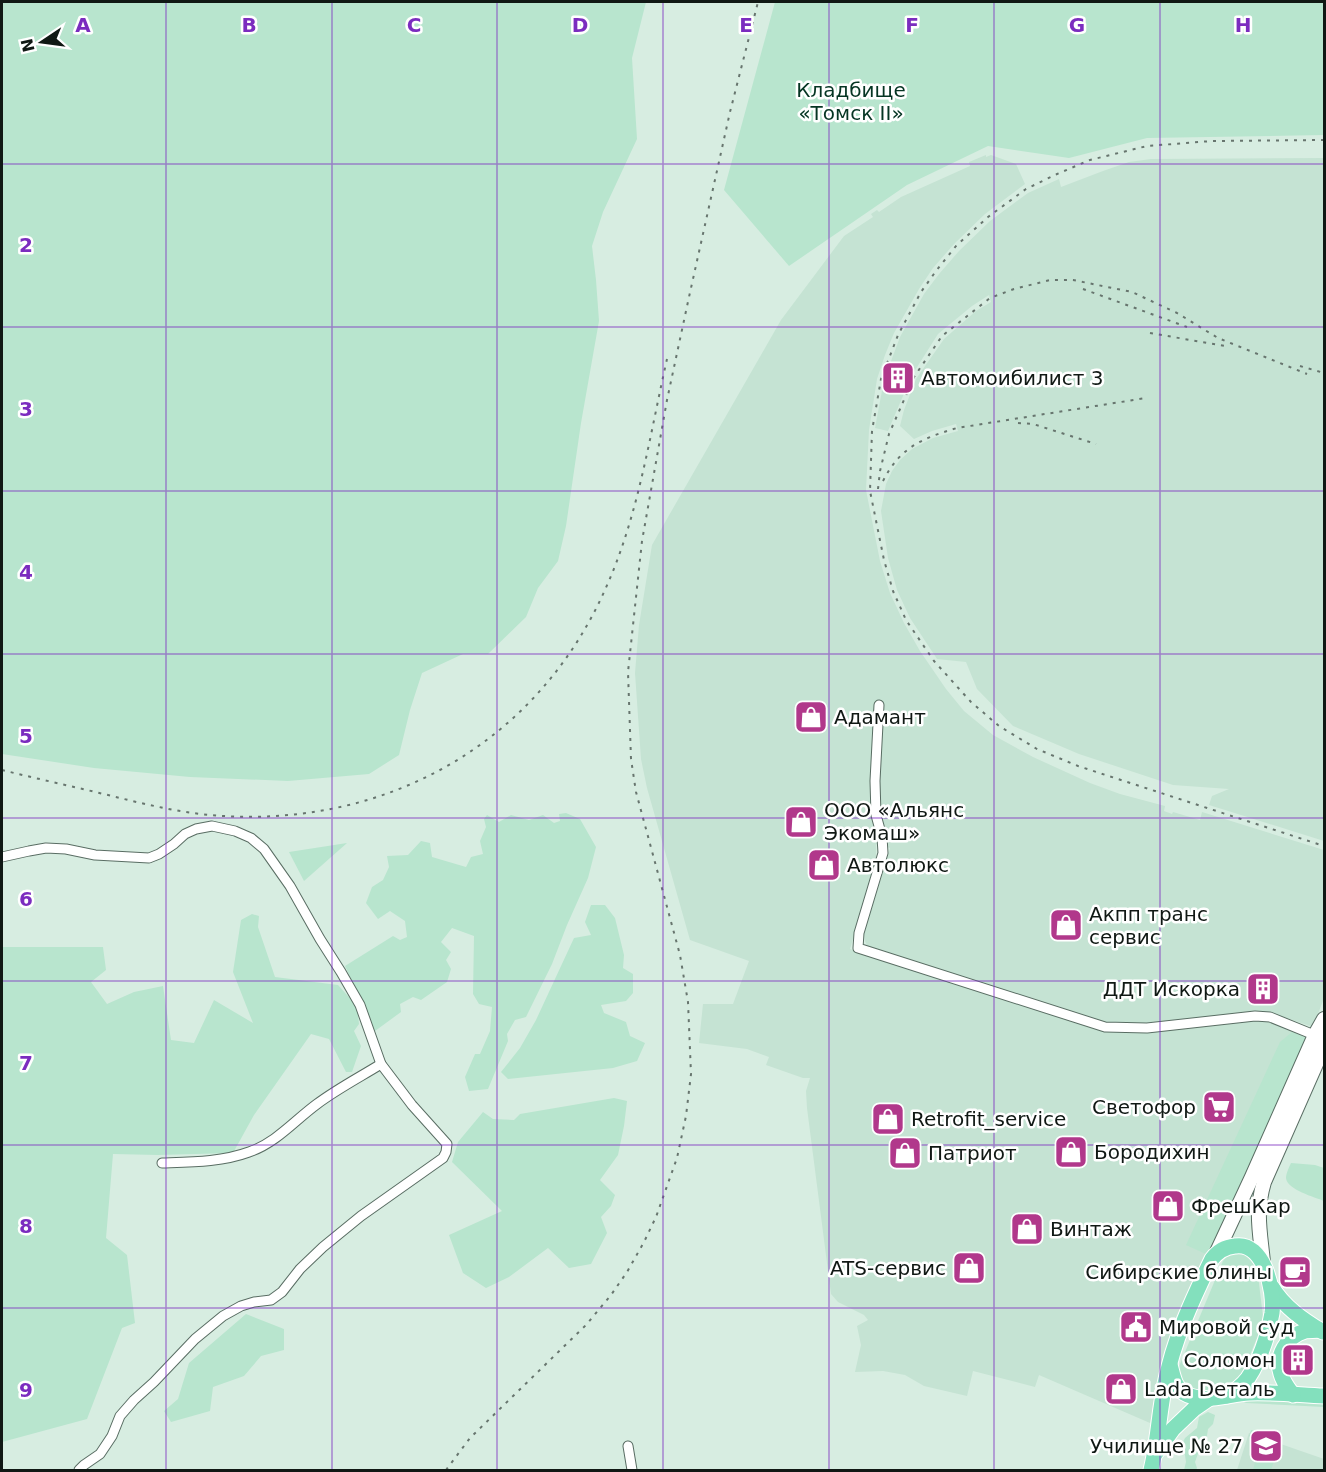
<svg xmlns="http://www.w3.org/2000/svg" width="1326" height="1472" font-family="'DejaVu Sans',sans-serif">
<style>
.built{fill:#c5e3d3}
.green{fill:#b8e5ce}
.lines{fill:none;stroke-linecap:round;stroke-linejoin:round}
.street-casing{stroke:#596d63;stroke-width:11}
.secondary-casing{stroke:#596d63;stroke-width:16}
.primary-casing{stroke:#fff;stroke-width:17}
.street{stroke:#fff;stroke-width:9}
.secondary{stroke:#fff;stroke-width:14}
.primary{stroke:#83e0bd;stroke-width:15}
.rail{stroke:#67756e;stroke-width:2;stroke-dasharray:3 6;stroke-linecap:butt}
.grid{fill:none;stroke:#7b2cbf;stroke-width:1.5;stroke-opacity:0.55}
.labels{text-anchor:middle;dominant-baseline:central;stroke-width:5;stroke-linejoin:round;paint-order:stroke}
.park-label{font-size:20px;fill:#053523;stroke:#fff}
.poi-label{font-size:20px;fill:#101814;stroke:#fff;text-anchor:start}
.grid-label{font-size:20px;text-anchor:middle;font-weight:bold;fill:#7b2cbf;stroke:#fff;stroke-width:5;stroke-linejoin:round;paint-order:stroke}
</style>
<rect width="100%" height="100%" fill="#d7ede1"/>
<g class="built">
<path d="M986 155V157L991 155 1016 164 1025 184 985 214 954 244 933 268 919 289 894 333 885 355 877 379 869 430 866 490 880 561 890 593 904 623 920 651 946 689 964 711 993 735 1033 757 1090 783 1120 794 1165 806 1164 811 1172 814 1173 812 1200 820 1202 812 1324 850V998L1313 1027 1272 1013 1255 1011 1146 1023 1126 1024 1106 1023 1024 996 868 948 865 941 864 934 890 848 876 844V860L850 949 1104 1032 1147 1033 1255 1021 1269 1022 1307 1038 1192 1288 1167 1357 1155 1397 1150 1423 1039 1375 1035 1387 973 1371 967 1396 924 1386 905 1375 883 1371 855 1372 861 1345 857 1326 868 1320 864 1315 838 1302 831 1294 807 1108 806 1091 810 1078H803L766 1065 769 1057 747 1049 699 1043 703 1004H733L749 961 690 940 647 788 641 759 635 673 639 625 652 545 781 320 844 236 873 217 871 214 877 210 879 212 901 197 970 166 969 162Z"/>
<path d="M1324 158V841L1209 805 1212 796 1229 789 1173 785 1079 754 1013 726 977 689 966 662 937 659 910 618 897 590 888 558 881 511 886 484 892 471 900 460 912 449 933 438 958 431 956 424 932 431 914 439 900 426 904 410 916 379 944 339 976 311 991 302 989 295 972 306 938 334 912 375 888 431 875 428 884 380 900 337 924 294 939 274 959 251 990 221 1028 193 1059 179 1061 187 1103 171 1129 162 1151 159Z"/>
<path d="M1249 1433 1324 1459V1470H1237Z"/>
</g>
<g class="green">
<path d="M2 2H646L632 58 637 139 603 212 592 246 596 280 599 321 581 423 566 526 558 561 538 588 526 617 488 654H463L422 673 410 710 399 755 369 774 288 781 190 777 94 768 2 754Z"/>
<path d="M775 2H1324V135L1147 138 1069 158 988 146 907 185 789 266 724 190Z"/>
<path d="M566 813 580 819 596 847 588 878 567 925 552 964 526 1017 515 1020 507 1034 508 1041 488 1089 469 1091 465 1077 475 1054H480L490 1031 492 1007 479 1004 473 994 474 936 452 928 441 942 451 952 446 960 451 969 447 982 421 1000 413 997 400 1004 401 1012 375 1031 345 966 393 936 400 940 407 937 405 921 390 911 378 919 366 903 372 887 383 880 389 867 387 856 408 855 421 841 430 843 432 857 466 867 471 857 483 854 480 841 486 827 484 819 487 815 499 822 511 815 529 820 543 815 554 823 560 821 559 814Z"/>
<path d="M347 843 304 881 289 852Z"/>
<path d="M591 905H605L615 918 624 955 623 968 633 974V993L626 1001 601 1005 604 1013 626 1022 630 1036 645 1043 637 1061 613 1068 508 1079 501 1072 520 1048 536 1020 574 938 591 935 585 922Z"/>
<path d="M252 914 259 916 258 927 275 977 338 985 357 1006 359 1024 354 1031 361 1046 352 1072H346L329 1039 311 1034 254 1115 233 1153 158 1155 113 1154 106 1238 127 1255 135 1323 122 1328 87 1419 2 1442V947H103L106 970 91 982 107 1004 134 992 163 986 171 1040 194 1043 214 1000 253 1023 233 972 241 920Z"/>
<path d="M1292 1032 1307 1038 1208 1255 1186 1245 1280 1042Z"/>
<path d="M614 1098 627 1101 624 1126 618 1155 600 1180 615 1195 611 1206 601 1217 607 1233 591 1264 569 1268 548 1248 509 1277 486 1288 463 1273 449 1235 502 1211 452 1162 458 1142 483 1112 493 1119 514 1120 520 1114Z"/>
<path d="M1291 1163 1315 1165 1324 1168V1201C1315 1197 1287 1190 1286 1178 1286 1174 1289 1167 1291 1163Z"/>
<path d="M1233 1252C1244 1252 1250 1256 1256 1266L1258 1275 1263 1317 1262 1326 1242 1374 1236 1381 1227 1386 1210 1392 1183 1389 1178 1373 1180 1364 1223 1261 1228 1255Z"/>
<path d="M246 1314 284 1329V1350L261 1356 244 1376 213 1387 210 1411 171 1422 164 1411 178 1399 189 1363Z"/>
<path d="M1252 1399 1324 1403V1407L1246 1403 1244 1402 1246 1400Z"/>
<path d="M1208 1412 1215 1415 1213 1424 1208 1429 1205 1449 1199 1451 1195 1462 1197 1468 1196 1470H1184L1186 1462 1183 1442 1185 1438 1197 1428 1199 1417Z"/>
<path d="M1251 1430 1256 1431 1258 1433 1264 1434 1270 1440 1279 1446 1271 1470H1253C1255 1462 1259 1450 1259 1442L1250 1439 1249 1436Z"/>
</g>
<g class="lines">
<defs>
<g id="street">
<path d="M879 705 875 781 876 815 882 837 883 853 859 933 858 948 1105 1027 1147 1028 1255 1016 1270 1017 1324 1039"/>
<path d="M2 857 29 851 46 848 66 849 95 855 149 858 159 854 174 844 185 834 196 829 212 826 235 831 251 838 264 849 290 886 320 939 341 972 360 1005 381 1064 412 1105 447 1144 446 1152 443 1158 361 1216 323 1247 300 1269 282 1292 271 1300 254 1302 241 1306 223 1316 195 1339 154 1382 134 1400 120 1416 112 1436 100 1454 84 1465 79 1470"/>
<path d="M162 1163C191 1162 222 1162 249 1152 276 1143 295 1120 317 1104 337 1089 360 1077 381 1064"/>
<path d="M628 1446 632 1470"/>
</g>
<g id="secondary">
<path d="M1217 1252 1252 1177 1315 1035 1324 1019"/>
<path d="M1263 1262C1260 1231 1255 1212 1264 1182L1324 1046"/>
</g>
<g id="primary">
<path d="M1272 1287C1284 1307 1303 1320 1323 1332"/>
<path d="M1170 1365C1173 1375 1174 1387 1184 1393 1204 1405 1228 1394 1249 1393 1274 1392 1300 1395 1324 1396"/>
<path d="M1293 1395C1288 1388 1283 1382 1281 1374 1275 1356 1287 1336 1305 1331 1310 1330 1315 1331 1320 1330"/>
<path d="M1155 1454 1173 1429 1194 1409 1210 1398"/>
<path d="M1151 1470C1158 1442 1159 1413 1165 1384 1173 1341 1193 1298 1212 1259 1218 1251 1225 1247 1235 1246 1264 1241 1275 1291 1272 1313 1268 1335 1260 1360 1248 1378 1242 1386 1235 1391 1227 1396"/>
</g>
</defs>
<use href="#street" class="street-casing"/>
<use href="#secondary" class="secondary-casing"/>
<use href="#primary" class="primary-casing"/>
<use href="#street" class="street"/>
<use href="#secondary" class="secondary"/>
<use href="#primary" class="primary"/>
<g class="rail">
<path d="M1324 140 1212 141 1147 146 1090 160 1057 174 1026 189 988 217 956 246 936 271 921 292 898 335 881 379 872 431 870 491 884 560 893 591 906 620 934 661 971 702 999 726 1037 749 1078 766 1324 846"/>
<path d="M1083 289 1187 327"/>
<path d="M1150 333 1225 346"/>
<path d="M1300 366 1324 373"/>
<path d="M1018 423 1033 424 1096 444"/>
<path d="M883 481C900 447 923 438 957 428L1146 398"/>
<path d="M878 489 880 471 889 434 914 377 942 336 990 298 1014 289 1050 280H1073L1132 292 1177 313 1218 338 1307 374"/>
<path d="M2 770C38 779 75 787 112 796 148 805 186 814 223 816 392 826 541 740 608 583 639 512 650 434 667 359"/>
<path d="M446 1470 470 1438 586 1325 611 1295 627 1272 644 1242 656 1217 677 1158 686 1116 691 1074 688 1002 680 955 636 792 631 759 628 672 642 541 667 400 689 297 730 112 758 2"/>
</g>
</g>
<path class="grid" d="M166 2V1470M332 2V1470M497 2V1470M663 2V1470M829 2V1470M994 2V1470M1160 2V1470M2 164H1324M2 327H1324M2 491H1324M2 654H1324M2 818H1324M2 981H1324M2 1145H1324M2 1308H1324"/>
<defs>
<symbol id="building-square" viewBox="-11 -11 22 22"><rect x="-9" y="-9" width="18" height="18" rx="4" fill="#b1388b" stroke="#fff"/><path d="M-4-6H4V6H1V3H-1V6H-4ZM-2.5-4.3h1.7v1.8h-1.7ZM.8-4.3h1.7v1.8H.8ZM-2.5-1h1.7V.8h-1.7ZM.8-1h1.7V.8H.8Z" fill="#fff"/></symbol>
<symbol id="shop-square" viewBox="-11 -11 22 22"><rect x="-9" y="-9" width="18" height="18" rx="4" fill="#b1388b" stroke="#fff"/><path d="M-5-2.5h2.3a2.7 3.5 0 0 1 5.4 0H5L5.5 6h-11ZM-1.5-2.5h3a1.5 2.3 0 0 0-3 0Z" fill="#fff"/></symbol>
<symbol id="supermarket-square" viewBox="-11 -11 22 22"><rect x="-9" y="-9" width="18" height="18" rx="4" fill="#b1388b" stroke="#fff"/><path d="M-6-5.5h2.5l.6 2H6L4.5 2H-2.5L-4.4-4H-6ZM-1.5 3.2a1.3 1.3 0 1 0 .1 0ZM3 3.2a1.3 1.3 0 1 0 .1 0Z" fill="#fff"/></symbol>
<symbol id="cafe-square" viewBox="-11 -11 22 22"><rect x="-9" y="-9" width="18" height="18" rx="4" fill="#b1388b" stroke="#fff"/><path d="M-5.5-4.5H6V0H3Q3 3.5 0 3.5H-2.5Q-5.5 3.5-5.5 0ZM3-3.2v2h1.7v-2ZM-6 4.5H4V6H-6Z" fill="#fff"/></symbol>
<symbol id="civic-square" viewBox="-11 -11 22 22"><rect x="-9" y="-9" width="18" height="18" rx="4" fill="#b1388b" stroke="#fff"/><path d="M-.6-6.5H3V-4.5H.6V-3L4-1V1h2V6H-6V1h2V-1L-.6-3ZM-1.2 2.5V6h2.4V2.5Z" fill="#fff"/></symbol>
<symbol id="school-square" viewBox="-11 -11 22 22"><rect x="-9" y="-9" width="18" height="18" rx="4" fill="#b1388b" stroke="#fff"/><path d="M0-5L7-2L0 1L-7-2ZM-4 1L0 2.5L4 1V4Q0 6-4 4Z" fill="#fff"/></symbol>
</defs>
<g fill-rule="evenodd">
<use href="#building-square" x="879" y="359" width="38" height="38"/>
<use href="#shop-square" x="792" y="698" width="38" height="38"/>
<use href="#shop-square" x="782" y="803" width="38" height="38"/>
<use href="#shop-square" x="805" y="846" width="38" height="38"/>
<use href="#shop-square" x="1047" y="906" width="38" height="38"/>
<use href="#building-square" x="1244" y="970" width="38" height="38"/>
<use href="#supermarket-square" x="1200" y="1088" width="38" height="38"/>
<use href="#shop-square" x="869" y="1100" width="38" height="38"/>
<use href="#shop-square" x="1052" y="1133" width="38" height="38"/>
<use href="#shop-square" x="886" y="1134" width="38" height="38"/>
<use href="#shop-square" x="1149" y="1187" width="38" height="38"/>
<use href="#shop-square" x="1008" y="1210" width="38" height="38"/>
<use href="#shop-square" x="950" y="1249" width="38" height="38"/>
<use href="#cafe-square" x="1276" y="1253" width="38" height="38"/>
<use href="#civic-square" x="1117" y="1308" width="38" height="38"/>
<use href="#building-square" x="1279" y="1341" width="38" height="38"/>
<use href="#shop-square" x="1102" y="1370" width="38" height="38"/>
<use href="#school-square" x="1247" y="1427" width="38" height="38"/>
</g>
<g class="labels">
<g class="park-label">
<text x="851" y="90">Кладбище<tspan x="851" dy="23">«Томск II»</tspan></text>
</g>
<g class="poi-label">
<text x="921" y="378">Автомоибилист 3</text>
<text x="834" y="717">Адамант</text>
<text x="824" y="810">ООО «Альянс<tspan x="824" dy="23">Экомаш»</tspan></text>
<text x="847" y="865">Автолюкс</text>
<text x="1089" y="914">Акпп транс<tspan x="1089" dy="23">сервис</tspan></text>
<text x="1240" y="989" text-anchor="end">ДДТ Искорка</text>
<text x="1196" y="1107" text-anchor="end">Светофор</text>
<text x="911" y="1119">Retrofit_service</text>
<text x="1094" y="1152">Бородихин</text>
<text x="928" y="1153">Патриот</text>
<text x="1191" y="1206">ФрешКар</text>
<text x="1050" y="1229">Винтаж</text>
<text x="946" y="1268" text-anchor="end">ATS-сервис</text>
<text x="1272" y="1272" text-anchor="end">Сибирские блины</text>
<text x="1159" y="1327">Мировой суд</text>
<text x="1275" y="1360" text-anchor="end">Соломон</text>
<text x="1144" y="1389">Lada Dеталь</text>
<text x="1243" y="1446" text-anchor="end">Училище № 27</text>
</g>
</g>
<g class="grid-label">
<text x="83" y="32">A</text>
<text x="249" y="32">B</text>
<text x="414" y="32">C</text>
<text x="580" y="32">D</text>
<text x="746" y="32">E</text>
<text x="912" y="32">F</text>
<text x="1077" y="32">G</text>
<text x="1243" y="32">H</text>
<text x="26" y="252">2</text>
<text x="26" y="416">3</text>
<text x="26" y="579">4</text>
<text x="26" y="743">5</text>
<text x="26" y="906">6</text>
<text x="26" y="1070">7</text>
<text x="26" y="1233">8</text>
<text x="26" y="1397">9</text>
</g>
<rect width="1326" height="1472" fill="none" stroke="#101814" stroke-width="6"/>
<g transform="translate(42 42) rotate(257)" stroke="#ffffff" stroke-width="4.5" paint-order="stroke">
<path d="M0-4.5L10 22L0 15L-10 22Z" fill="#101814"/>
<text y="-9" font-size="16" font-weight="bold" text-anchor="middle" fill="#101814">N</text>
</g>
</svg>
